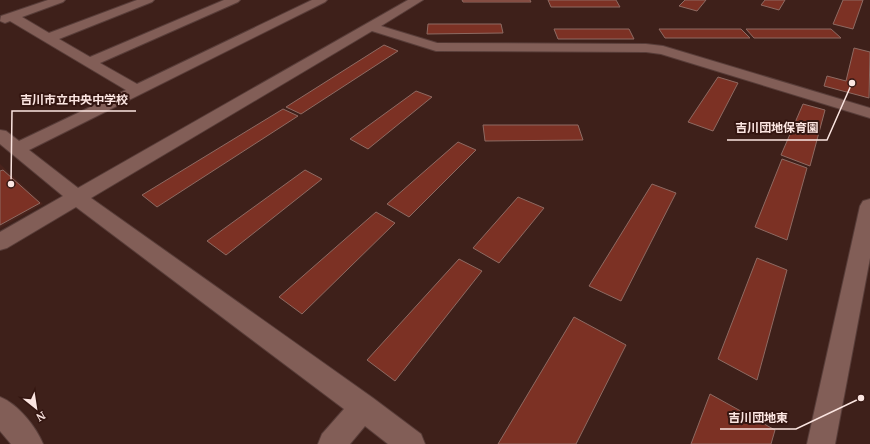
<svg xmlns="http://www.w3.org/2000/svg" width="870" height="444" font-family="'PT Serif','Noto Sans JP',serif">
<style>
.built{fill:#49231c}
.building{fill:#7c3124;stroke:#8e6a62}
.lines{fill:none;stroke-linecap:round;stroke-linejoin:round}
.minor-casing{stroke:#583d39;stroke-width:2}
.minor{fill:#825e57;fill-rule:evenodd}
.leader{fill:none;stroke:#fbe5e1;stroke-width:1.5}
.callout-dot{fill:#fbe5e1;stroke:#341611;stroke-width:1.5}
.callout-label{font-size:12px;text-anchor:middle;font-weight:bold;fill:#fbe5e1;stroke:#341611;stroke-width:4;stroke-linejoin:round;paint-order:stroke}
</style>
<rect width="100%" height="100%" fill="#3e201a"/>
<path class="built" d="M0 164 43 204 0 228Z"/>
<g class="building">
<path d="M462 0H530L531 2H463Z"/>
<path d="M548 0H616L620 7H551Z"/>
<path d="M685 0H706L697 11 679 6Z"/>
<path d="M765 0H785L779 10 761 5Z"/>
<path d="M843 0H863L853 29 833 24Z"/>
<path d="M428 24H501L503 33 427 34Z"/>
<path d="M554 29H629L634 39H558Z"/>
<path d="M659 29H741L750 38H665Z"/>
<path d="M746 29H831L841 38H754Z"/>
<path d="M384 45 398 51 301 114 286 107Z"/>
<path d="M854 48 870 52 869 98 824 86 827 76 846 81Z"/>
<path d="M718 77 738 83 713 131 688 122Z"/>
<path d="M416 91 432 97 368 149 350 139Z"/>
<path d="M803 104 825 110 810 166 781 155Z"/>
<path d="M283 109 298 116 157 207 142 195Z"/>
<path d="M483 125H578L583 140 485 141Z"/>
<path d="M458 142 476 150 409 217 387 204Z"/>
<path d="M782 159 807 168 787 240 755 227Z"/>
<path d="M3 170 40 203 0 225V171Z"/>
<path d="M305 170 322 179 226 255 207 241Z"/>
<path d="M652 184 676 193 621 301 589 286Z"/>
<path d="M518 197 544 208 499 263 473 248Z"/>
<path d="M376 212 395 223 302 314 279 297Z"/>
<path d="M757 258 787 270 757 380 718 359Z"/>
<path d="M459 259 482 271 395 381 367 360Z"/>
<path d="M574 317 626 345 576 444H498Z"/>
<path d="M710 394 775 430 771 444H691Z"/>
</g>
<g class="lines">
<defs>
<g id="minor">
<path d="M48 0H65L63 2 22 17 49 33 137 0H154L152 2 59 39 90 57 224 0H240L238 2 100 63 137 84 312 0H327L325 2 29 150 78 188 408 0H423L381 26 437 43 646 44 663 46 870 108V118L661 54 646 52 436 51 372 31 91 198 373 398 421 434 425 444H388L365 426 350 444H318L322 434 344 409 76 207 7 248 0 250V232L63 196 0 144V130L6 131 19 141 126 90 10 21 5 23 0 21 1 16Z"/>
<path d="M870 199V258L835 444H807L860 206 863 201Z"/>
<path d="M0 397C18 404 36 427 43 444H11L0 431Z"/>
</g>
</defs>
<use href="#minor" class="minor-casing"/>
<use href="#minor" class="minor"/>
</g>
<path class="leader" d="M11 184L12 111H136M852 83L827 140H727M861 398L796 429H720"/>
<g class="callout-dot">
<circle cx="11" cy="184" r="4"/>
<circle cx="852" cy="83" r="4"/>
<circle cx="861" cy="398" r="4"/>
</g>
<g class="callout-label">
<text x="74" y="104">吉川市立中央中学校</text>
<text x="777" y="132">吉川団地保育園</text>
<text x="758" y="422">吉川団地東</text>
</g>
<g transform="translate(36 408) rotate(150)" stroke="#341611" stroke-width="3" paint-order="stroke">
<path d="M0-3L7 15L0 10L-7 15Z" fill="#fbe5e1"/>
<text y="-6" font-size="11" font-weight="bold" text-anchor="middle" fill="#fbe5e1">N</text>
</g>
</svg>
